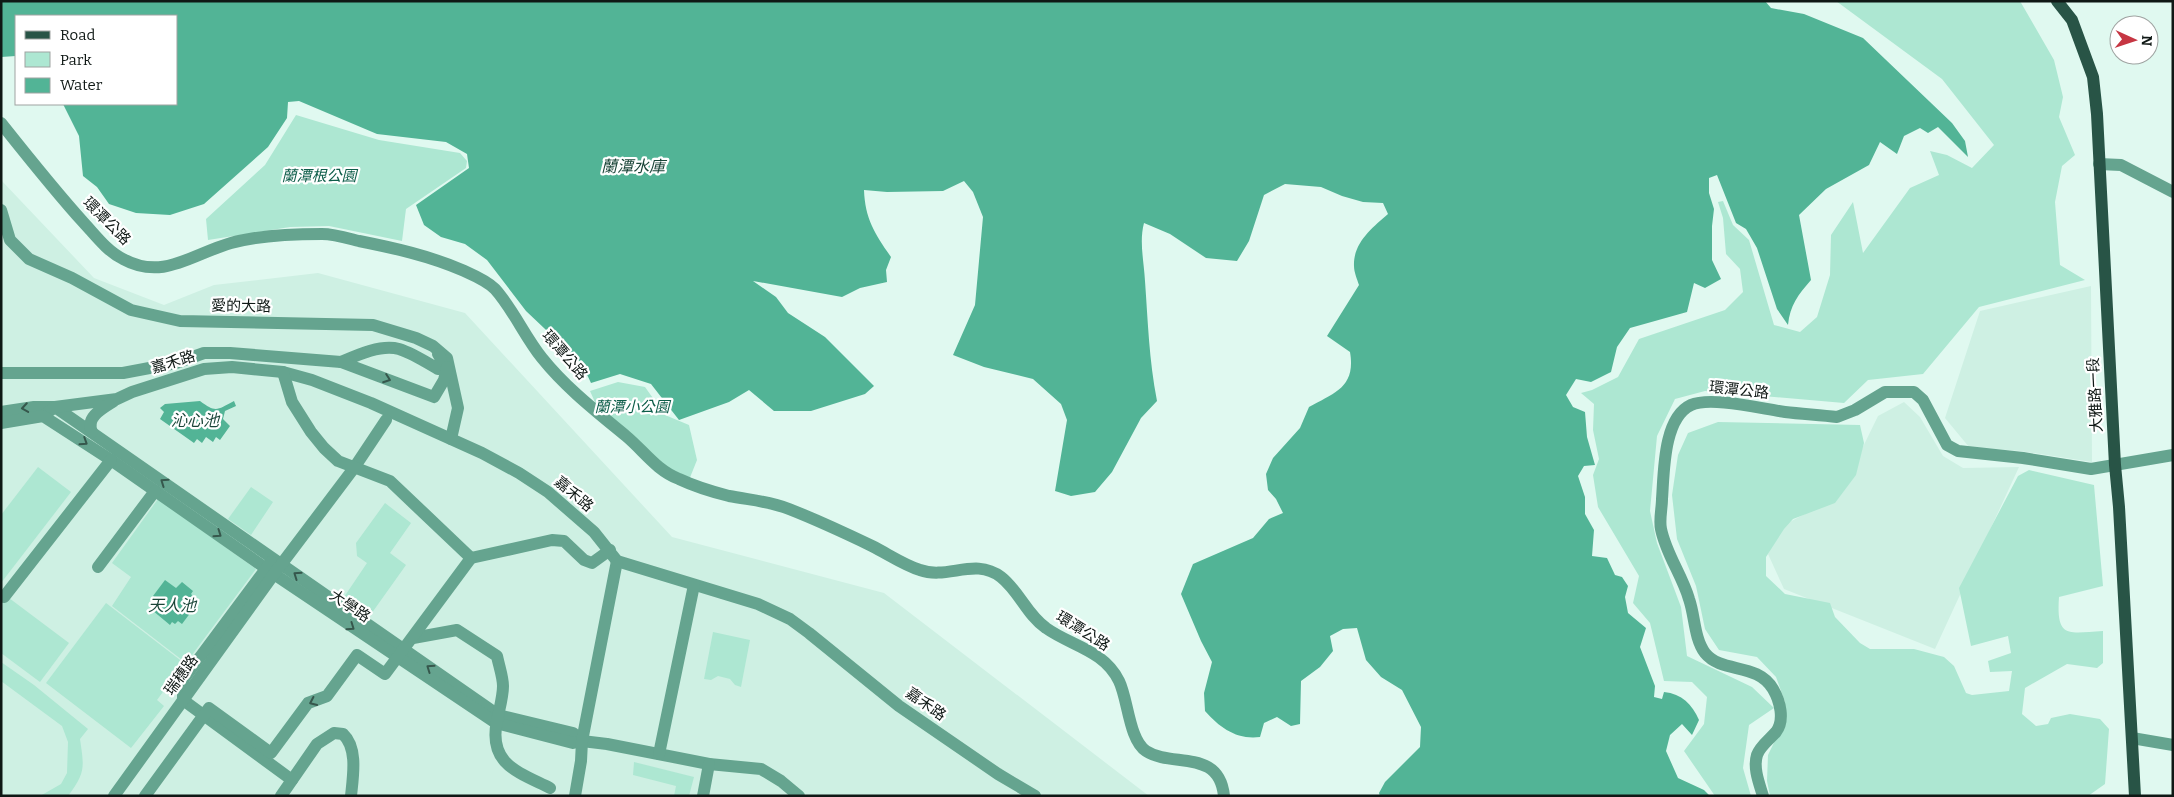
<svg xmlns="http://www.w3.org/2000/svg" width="2174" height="797" font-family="Bitter,'Noto Sans TC',serif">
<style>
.built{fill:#cef0e3}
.green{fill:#ade7d2}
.water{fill:#52b496}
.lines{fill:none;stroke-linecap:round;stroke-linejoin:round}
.minor{stroke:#65a48f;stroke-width:12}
.major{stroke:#285446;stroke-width:12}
.oneway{stroke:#36574c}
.labels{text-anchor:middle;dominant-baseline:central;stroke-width:4.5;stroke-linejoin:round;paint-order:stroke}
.park-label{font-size:15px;font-style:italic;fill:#0d5d49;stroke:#fff}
.street-label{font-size:15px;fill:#0f1815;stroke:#fff}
.water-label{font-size:16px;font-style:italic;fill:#1a4538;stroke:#fff}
</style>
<rect width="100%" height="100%" fill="#e0f9f0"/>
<g class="built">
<path d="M1 180 94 278 164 305 214 285 318 273 465 313 672 537 884 593 1149 796H1Z"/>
<path d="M2091 286 2092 462 2020 451 1969 447 1945 418 1980 311Z"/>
<path d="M1904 402 1920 417 1943 456 1963 468 2019 467 1935 649 1784 589 1768 554 1782 526 1839 496 1878 416Z"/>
</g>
<g class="green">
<path d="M1836 1H2020L2054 60 2063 97 2059 117 2075 155 2062 166 2055 202 2060 265 2085 280 1979 307 1923 374 1868 380 1844 403 1705 391 1675 399 1657 436 1650 511 1657 543 1681 607 1687 656 1752 687 1774 708 1749 725 1743 768 1751 796H1715L1684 751 1704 724 1707 697 1692 682 1664 681 1650 623 1633 603 1639 576 1598 507 1593 475 1599 459 1593 430 1594 404 1581 393 1592 390 1618 377 1639 339 1725 310 1743 292 1740 269 1726 254 1723 218 1718 202 1723 201 1733 225 1749 240 1774 325 1800 332 1817 317 1830 275 1831 235 1853 202 1863 253 1910 188 1939 175 1930 151 1947 155 1972 168 1994 145 1942 79Z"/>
<path d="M296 115 379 140 460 153 467 161 466 168 406 209 402 241 329 226 290 227 208 240 206 219 265 165Z"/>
<path d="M618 382 645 387 665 415 689 425 697 460 689 480 662 465 598 409 590 391Z"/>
<path d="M1718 422 1860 425 1864 443 1856 475 1835 503 1793 519 1784 529 1766 557V576L1785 594 1830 603 1835 617 1860 643 1870 649H1914L1944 657 1954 666 1966 693 1972 695 2009 691 2012 671 1990 672 1988 661 2011 653 2008 636 1971 646 1959 588 2018 476 2029 470 2094 485 2103 586 2059 597C2056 639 2068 633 2103 631V663L2097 668 2067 664 2025 688 2022 714 2036 726 2048 724 2051 718 2070 714 2100 719 2109 729 2105 784 2088 796H1770L1767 781 1768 755 1785 720V702L1776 677 1757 657 1719 650 1705 629 1696 586 1677 539 1672 495 1678 455 1688 433Z"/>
<path d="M38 467 71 492 1 583V515Z"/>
<path d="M251 487 273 502 251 535 228 519Z"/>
<path d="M158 499 256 569 186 663 112 606 131 577 112 563Z"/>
<path d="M385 503 411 523 390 553 406 565 364 624 338 606 367 563 357 556 356 543Z"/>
<path d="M1 592 69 643 40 682 1 653Z"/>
<path d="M106 603 184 663 157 700 164 706 131 748 46 683Z"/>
<path d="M713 632 750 640 741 687 735 685 730 679 718 676 711 680 704 679Z"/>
<path d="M1 662 34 685 88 729 80 739C84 767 86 772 68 796H40L61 784 67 773 68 742 62 726 1 681Z"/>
<path d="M634 762 694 777 689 796H674L676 786 633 775Z"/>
</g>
<g class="water">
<path d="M1 1H1765L1771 8 1804 14 1863 38 1952 123 1965 141 1968 157 1938 127 1928 133 1920 128 1904 136 1897 154 1880 142 1869 165 1826 189 1799 215 1811 280C1798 295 1790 305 1788 325L1777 309 1757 248 1746 229 1736 223 1717 175 1709 178V193L1714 209 1712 226V260L1721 279 1705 288 1694 283 1687 312 1630 328 1617 347 1611 372 1591 382 1576 379 1566 395 1573 407 1585 412 1587 437 1595 465 1584 466 1578 476 1585 497V514L1594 530 1592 556 1607 558 1615 575 1622 577 1628 586 1625 597 1628 613 1646 628 1640 647 1655 686 1654 697 1662 699 1664 692C1682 694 1692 704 1699 720L1692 735 1682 724 1670 735 1666 751 1678 778 1704 790 1710 796H1380L1379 793 1385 782 1420 747 1421 727 1402 690 1381 677 1366 660 1357 628 1343 629 1330 636 1333 651 1320 667 1301 681 1300 724 1291 726 1277 717 1264 723 1260 737C1237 740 1220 728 1205 711L1204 693 1212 662 1201 641 1181 594 1193 564 1253 538 1269 519 1283 513 1276 499 1268 490 1266 474 1273 458 1300 428 1309 407C1335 393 1356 387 1350 352L1327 336 1359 285C1357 279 1354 272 1354 266 1353 243 1372 228 1388 214L1383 203 1363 202 1342 196 1321 187 1285 184 1264 195 1249 241 1237 261 1206 258 1170 234 1144 223C1139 242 1144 261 1145 281 1148 323 1149 359 1157 401L1141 418 1112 472 1095 492 1071 496 1055 491 1067 420 1061 404 1033 379 984 367 953 355 975 305 983 217 973 192 964 181 943 191 887 192 864 190C865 219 875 234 891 257L886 270 887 282 860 288 842 297 753 281 776 297 788 313 825 337 874 386 865 394 811 411H774L749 390 729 402 679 420 651 384 620 374 591 383 582 364 526 311 487 260 465 244 441 237 424 225 416 205 469 168 467 154 446 142 377 134 299 101 288 102 287 118 268 147 204 204 170 215 136 213 109 204 97 187 83 176 79 136 63 104H176V16H16V56L1 57Z"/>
<path d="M200 401C216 413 217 410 234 401L236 406 225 411 223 419 230 426 220 440 216 437 213 442 206 437 202 443 197 439 194 443 160 419 164 412 160 408 165 404Z"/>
<path d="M165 580 176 588 182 582 193 591 191 594 193 596 191 599 197 604 182 624 178 621 175 624 172 622 170 625 152 610 154 607 152 604 156 598 153 596Z"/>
</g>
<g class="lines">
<g class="minor">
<path d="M1 123C28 157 55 191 84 223 96 236 107 251 123 259 163 281 192 254 231 243 256 236 296 234 322 234 334 234 347 238 359 241 394 248 430 256 462 270 473 275 486 280 495 289 513 309 525 337 542 358 566 388 597 412 626 436 644 451 656 470 679 479 694 486 713 492 729 496 750 500 769 501 789 509 817 520 845 533 872 546 888 554 904 565 920 570 948 580 975 557 1001 577 1019 591 1027 615 1046 628 1071 646 1104 650 1119 681 1128 699 1129 740 1146 751 1172 768 1219 748 1224 796"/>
<path d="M2099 164 2121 165 2173 192"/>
<path d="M1 210 10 240 29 259 72 278 131 310 180 321 373 325 416 338 433 346 447 358 458 408 451 439"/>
<path d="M341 362C357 355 381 344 399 349 412 353 426 362 438 369L441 359 438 354"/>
<path d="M1 373H123L176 363 204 353H230L341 362 434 397 444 380 447 367"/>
<path d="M1 412 34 407H55L498 715 573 733 582 741"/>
<path d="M43 416 55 407 117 399 132 392 204 369 232 367 283 372 312 380 371 403 482 453 519 473 548 492 594 532 617 561 758 604 790 619 809 633 899 706 998 774 1035 796"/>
<path d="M1 423 43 416 111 460 274 574 496 723 573 743 582 741 607 744 709 764 761 769 781 781 799 796"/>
<path d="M92 432C85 417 103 408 114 401"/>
<path d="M471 558 552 540 564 541 584 560 592 563 610 550"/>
<path d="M271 562 183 680V700L292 780"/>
<path d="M98 567 155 491"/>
<path d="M4 597 111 460"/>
<path d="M413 638 457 630 497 656C499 666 503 677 503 686 503 697 499 710 497 721 488 764 518 772 550 788"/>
<path d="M2132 738 2173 745"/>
<path d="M659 754 694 585"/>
<path d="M114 796 274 574 354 468 386 420"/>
<path d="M145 796 209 708 271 753 308 703 327 696 357 655 385 674 471 558 390 481 338 461 324 448 311 432 292 402 283 372"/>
<path d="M281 796 317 744 334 733 343 734C358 748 353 776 351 796"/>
<path d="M575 796 581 761 582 741 617 561"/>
<path d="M703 796 709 764"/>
<path d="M1763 796C1759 783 1753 768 1757 755 1760 746 1770 739 1776 732 1785 720 1780 701 1773 689 1757 662 1722 674 1705 653 1694 638 1695 616 1689 599 1682 575 1666 554 1661 529 1659 520 1662 508 1662 499 1664 473 1663 418 1691 405 1711 396 1762 409 1785 412 1802 414 1820 415 1837 417L1855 410 1885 392H1914L1923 400 1947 445 1958 451 2023 458 2091 469 2173 455"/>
</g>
<path class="major" d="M2057 1 2072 20 2093 77 2097 114 2115 465 2119 507 2135 796"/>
</g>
<defs><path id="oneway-chevron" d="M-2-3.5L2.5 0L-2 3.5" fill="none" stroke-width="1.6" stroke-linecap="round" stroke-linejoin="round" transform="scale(1.25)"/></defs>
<g class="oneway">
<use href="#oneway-chevron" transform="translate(387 379) rotate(20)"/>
<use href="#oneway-chevron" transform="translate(25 408) rotate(171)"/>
<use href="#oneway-chevron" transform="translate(84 442) rotate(33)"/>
<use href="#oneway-chevron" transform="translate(164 482) rotate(-145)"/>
<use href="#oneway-chevron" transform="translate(218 534) rotate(35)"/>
<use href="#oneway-chevron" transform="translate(297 575) rotate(-145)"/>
<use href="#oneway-chevron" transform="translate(351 627) rotate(35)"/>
<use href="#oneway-chevron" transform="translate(430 668) rotate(-145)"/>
<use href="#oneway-chevron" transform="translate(313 702) rotate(155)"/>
</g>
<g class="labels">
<g class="park-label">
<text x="319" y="176">蘭潭根公園</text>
<text x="632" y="407">蘭潭小公園</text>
</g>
<g class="street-label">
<text transform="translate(107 221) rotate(45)">環潭公路</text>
<text transform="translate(241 306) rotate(1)">愛的大路</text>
<text transform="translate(565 355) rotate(49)">環潭公路</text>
<text transform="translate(173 362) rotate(-17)">嘉禾路</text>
<text transform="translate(1739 390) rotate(6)">環潭公路</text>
<text transform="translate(2095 395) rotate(-93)">大雅路一段</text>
<text transform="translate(574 494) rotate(40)">嘉禾路</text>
<text transform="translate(350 606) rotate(34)">大學路</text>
<text transform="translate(1083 631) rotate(32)">環潭公路</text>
<text transform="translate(181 675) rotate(-54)">瑞穗路</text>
<text transform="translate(926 704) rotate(35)">嘉禾路</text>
</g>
<g class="water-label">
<text x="633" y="166">蘭潭水庫</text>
<text x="195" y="420">沁心池</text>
<text x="172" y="605">天人池</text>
</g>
</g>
<rect width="2174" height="797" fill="none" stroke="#0f1815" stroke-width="5"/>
<rect x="15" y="15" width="162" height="90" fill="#ffffff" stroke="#9fa3a1"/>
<rect x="25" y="31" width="25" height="8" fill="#285446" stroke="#9fa3a1"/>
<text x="60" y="40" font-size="15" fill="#0f1815">Road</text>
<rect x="25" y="52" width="25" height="15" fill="#ade7d2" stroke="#9fa3a1"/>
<text x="60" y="65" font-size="15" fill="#0f1815">Park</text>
<rect x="25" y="78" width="25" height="15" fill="#52b496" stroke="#9fa3a1"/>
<text x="60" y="90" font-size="15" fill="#0f1815">Water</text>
<g transform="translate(2134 40) rotate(93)"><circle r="24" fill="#ffffff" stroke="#9fa3a1"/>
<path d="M0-4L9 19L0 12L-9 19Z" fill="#c63643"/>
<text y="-8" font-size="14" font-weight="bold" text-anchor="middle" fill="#0f1815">N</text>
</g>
</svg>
